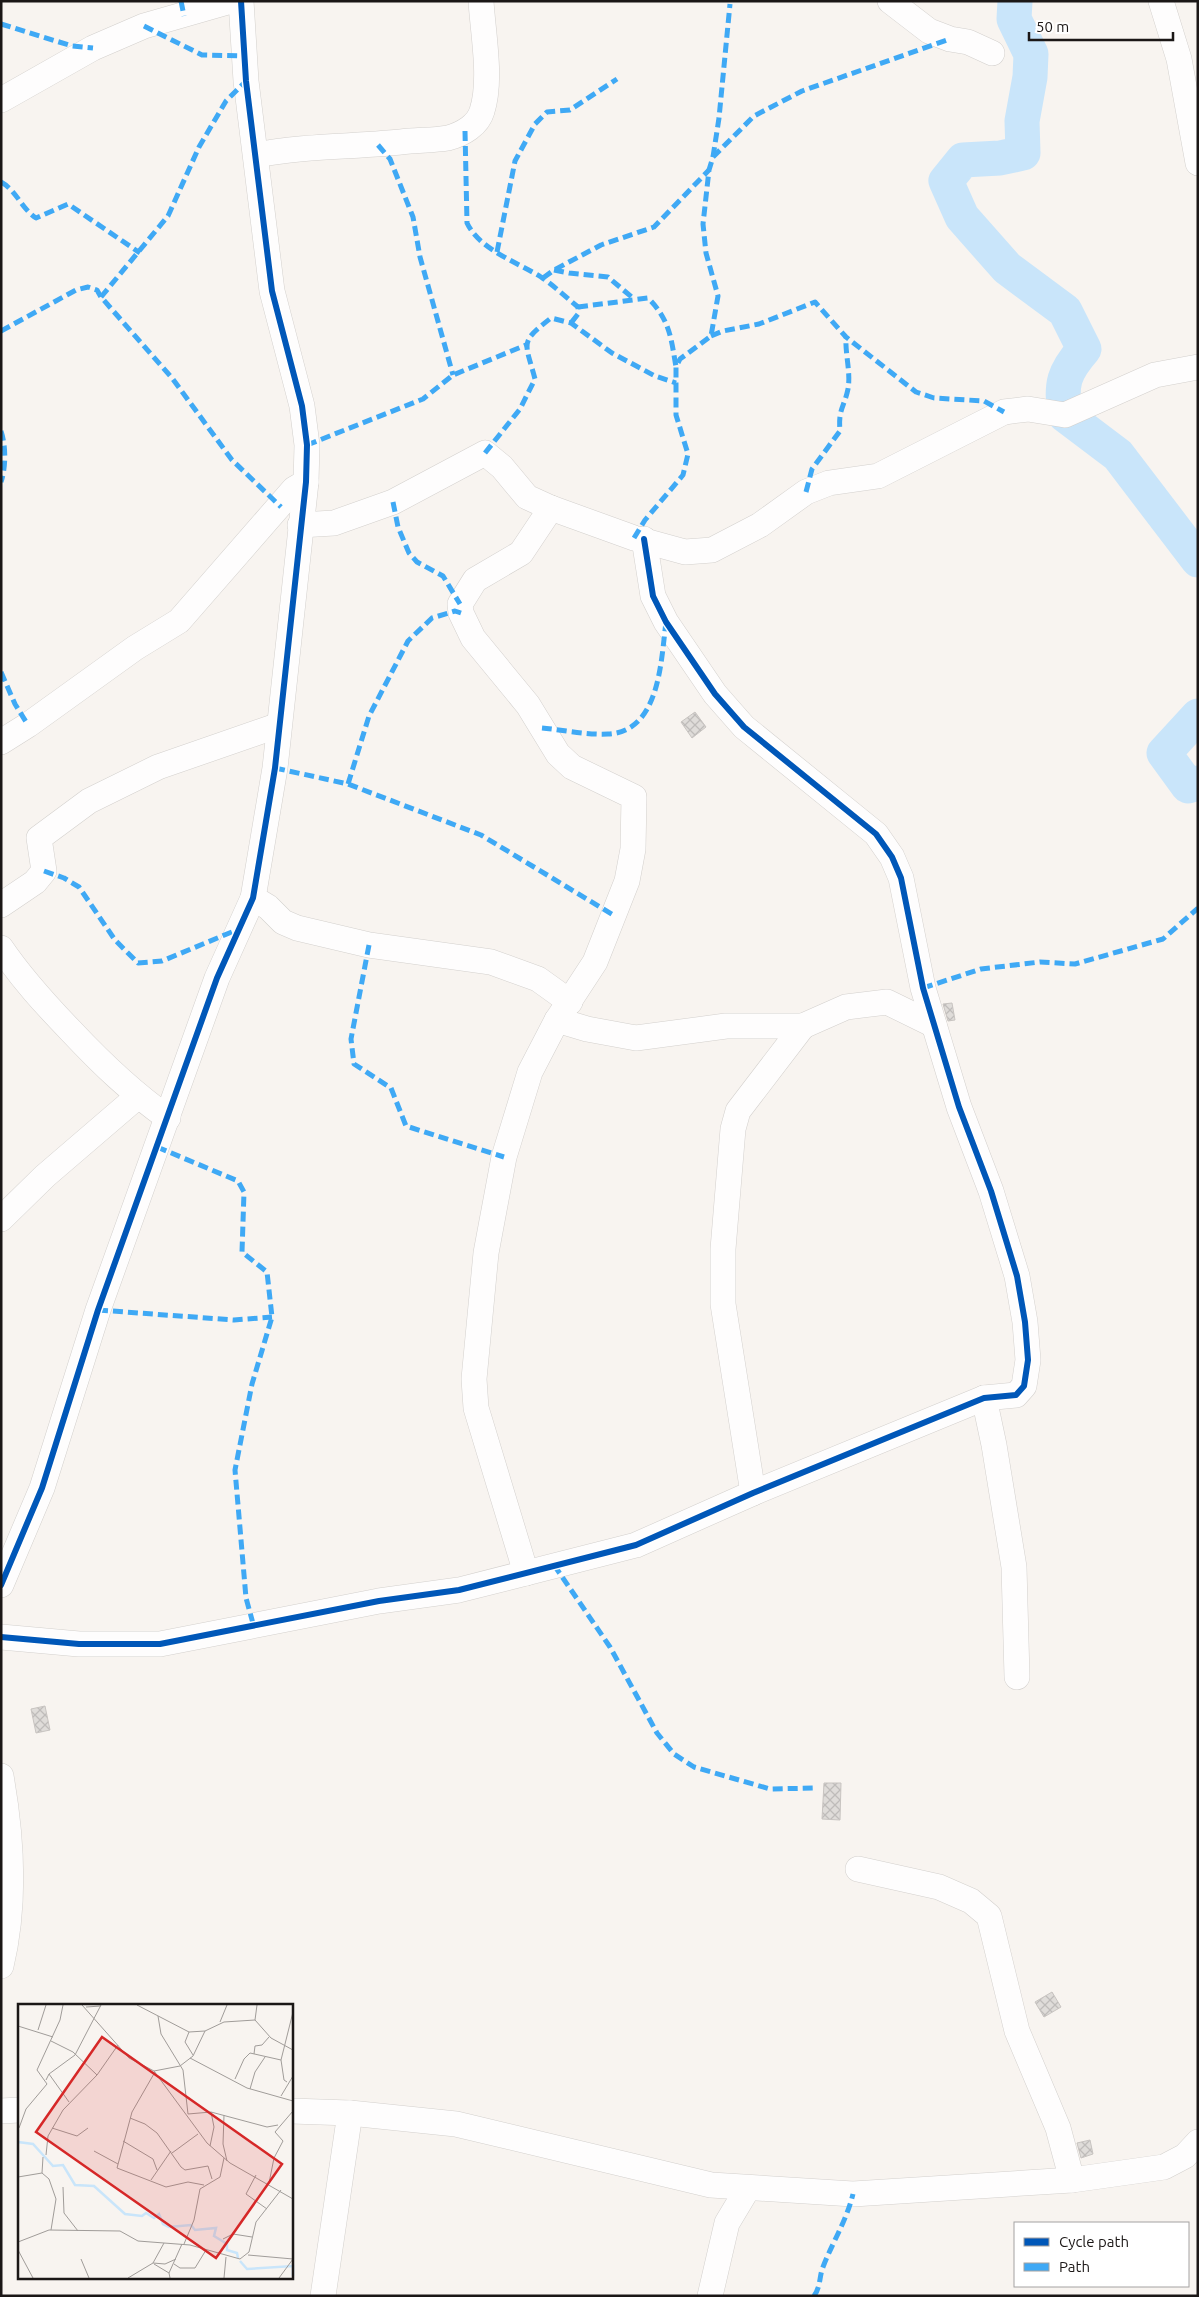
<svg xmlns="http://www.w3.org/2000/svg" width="1199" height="2297" font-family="Ubuntu,sans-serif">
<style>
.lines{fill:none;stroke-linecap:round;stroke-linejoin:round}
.river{stroke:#c9e5fa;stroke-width:35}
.building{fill:url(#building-cross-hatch);stroke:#c8c4c1}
.minor-casing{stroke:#d3d0cd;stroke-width:26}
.minor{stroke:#fefdfd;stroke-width:25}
.quiet{stroke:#3fa9f5;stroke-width:5;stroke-dasharray:10 5;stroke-linecap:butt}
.cycleway-casing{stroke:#fff;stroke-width:9}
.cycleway{stroke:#0057b8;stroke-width:6}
.inset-river{fill:none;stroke:#c9e5fa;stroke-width:2.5}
.inset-road{fill:none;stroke:#a09c99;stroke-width:1}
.view{fill:#d62828;fill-opacity:0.15;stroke:#d62828;stroke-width:2.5}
.inset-edge{fill:none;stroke:#1b1716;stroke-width:2.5}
</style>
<defs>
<pattern id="building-cross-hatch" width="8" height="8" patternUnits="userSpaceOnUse" patternTransform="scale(1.25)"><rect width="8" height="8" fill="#dfdcd9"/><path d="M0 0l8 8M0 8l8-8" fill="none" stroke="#bfbcba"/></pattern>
</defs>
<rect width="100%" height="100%" fill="#f8f4f0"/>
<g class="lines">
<g class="river">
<path d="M1015 1 1014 19 1031 54 1030 77 1022 121 1023 153 1000 158 963 160 946 181 962 217 1007 268 1065 311 1084 349C1064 372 1060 384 1065 415L1118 455 1198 560"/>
<path d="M1198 716 1164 753 1188 786 1198 783"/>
</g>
</g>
<g class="building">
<path d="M695 712 706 727 692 738 681 722Z"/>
<path d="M952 1003 955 1020 948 1021 943 1004Z"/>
<path d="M45 1706 50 1730 36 1733 31 1709Z"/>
<path d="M824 1783H841L840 1820 822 1819Z"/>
<path d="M1052 1992 1061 2007 1044 2017 1035 2002Z"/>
<path d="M1090 2140 1093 2154 1081 2158 1077 2143Z"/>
</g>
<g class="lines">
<defs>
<g id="minor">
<path d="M890 1 929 31 950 39 968 42 992 53"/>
<path d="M1161 1 1179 59 1198 163"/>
<path d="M1 100 93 48 144 26 231 1"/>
<path d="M256 155C307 145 359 147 410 141 423 140 436 140 448 138 463 134 478 125 482 111 492 80 483 34 481 1"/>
<path d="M300 525 334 523 393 502 485 453 502 467 527 497 551 508 634 538 685 552 712 550 760 525 806 492 829 483 878 476 1004 412 1028 409 1065 415 1155 375 1198 367"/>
<path d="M1 742 28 725 135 648 179 621 294 489 306 482"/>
<path d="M253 898 268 907 283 922 297 928 369 945 491 962 538 979 570 1002"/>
<path d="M1 905 35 882 44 871 39 838 89 801 158 767 279 725"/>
<path d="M1 948C22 979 45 1004 71 1031 102 1064 131 1092 168 1118"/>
<path d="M557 1020 587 1029 636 1038 726 1026H803L846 1007 887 1002 934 1025"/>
<path d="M1 1219 45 1176 137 1097"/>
<path d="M984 1398 994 1445 1014 1567 1017 1677"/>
<path d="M753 1493 723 1304V1249L733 1129 738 1111 803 1026"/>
<path d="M526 1573 476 1408 474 1379 486 1253 504 1157 530 1072 557 1020 595 962 627 881 633 849 634 797 572 767 558 754 528 705 473 638 461 613 460 604 475 580 521 553 551 508"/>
<path d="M1 1585 42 1488 98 1310 217 978 253 898 275 768 306 482 307 445 302 406 272 291 246 81 241 1"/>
<path d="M1 1637 79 1644H160L379 1601 459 1590 636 1545 753 1493 984 1398 1016 1395 1024 1386 1028 1360 1025 1322 1017 1276 991 1191 959 1107 923 988 901 878 892 857 876 834 744 727 715 694 666 622 653 596 644 539"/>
<path d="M1 1776C12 1838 16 1904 1 1966"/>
<path d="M858 1869 939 1887 971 1901 989 1916 1017 2031 1058 2128 1072 2180"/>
<path d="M1 2111 19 2110"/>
<path d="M291 2111 350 2113 456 2124 711 2185 853 2194 1072 2180 1164 2167 1185 2156 1198 2142"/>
<path d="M323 2296 350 2113"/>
<path d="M710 2296 727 2223 748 2188"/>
</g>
</defs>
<use href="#minor" class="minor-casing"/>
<use href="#minor" class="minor"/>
<g class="quiet">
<path d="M181 1 184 16"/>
<path d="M1 24 72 46 93 48"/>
<path d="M144 26 202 55 244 56"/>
<path d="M465 131 467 223C480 250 517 262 541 277 554 286 566 297 578 307V314L571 323"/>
<path d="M378 145 390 159 413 217 420 257 453 375"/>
<path d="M713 157 719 118 730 4"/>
<path d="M1 182C17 191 21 208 36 218L68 204 140 253"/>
<path d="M497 252 515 161 535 124 547 112 570 110 617 79"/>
<path d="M554 270 569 273 608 277 634 299"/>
<path d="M543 278 554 270 601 245 654 227 709 170"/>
<path d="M101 297 168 216 199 147 226 101 246 81"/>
<path d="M578 307 648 298C670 320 671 338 676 367"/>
<path d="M1 331 76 290 88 287 97 290 101 297 172 378 232 460 281 507"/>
<path d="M711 336 723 331 759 324 815 302 846 337 916 392 934 398 984 401 1004 412"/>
<path d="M1 431C6 446 6 467 1 482"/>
<path d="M307 445 423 399 453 375 526 345"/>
<path d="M485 453 520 409 535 379C525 341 519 343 551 318L571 323 612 353 655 376 676 383"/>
<path d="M806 492 812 469 840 431C838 409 844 408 848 389 851 373 845 354 846 337"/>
<path d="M393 502 398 527 409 553 417 562 443 576 460 604"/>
<path d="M634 538 645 520 683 475 688 454 676 415V367L680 359 711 336 718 296 706 253 703 224 709 170 713 157 754 116 802 91 950 39"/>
<path d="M1 672 15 704 28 725"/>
<path d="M542 728C563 730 586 735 608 734 660 732 661 660 666 622"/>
<path d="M275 768 348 784 481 835 615 916"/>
<path d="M348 784 369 716 408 641 432 618 455 611 461 613"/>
<path d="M44 871 64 878 79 887 115 940 138 963 162 961 239 929"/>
<path d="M369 945 351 1039 354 1064 391 1088 406 1126 504 1157"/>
<path d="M923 988 981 969 1040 962 1075 964 1163 939 1198 908"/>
<path d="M157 1147 238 1181 244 1192 242 1252 267 1272 272 1317 252 1384 235 1470 246 1598 254 1627"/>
<path d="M98 1310 234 1320 272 1317"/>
<path d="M554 1565 610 1647 657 1733 674 1754 694 1767 770 1789 815 1788"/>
<path d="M814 2296C821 2286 819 2277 823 2267 833 2241 846 2222 853 2194"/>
</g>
<defs>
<g id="cycleway">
<path d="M1 1585 42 1488 98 1310 217 978 253 898 275 768 306 482 307 445 302 406 272 291 246 81 241 1"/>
<path d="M1 1637 79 1644H160L379 1601 459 1590 636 1545 753 1493 984 1398 1016 1395 1024 1386 1028 1360 1025 1322 1017 1276 991 1191 959 1107 923 988 901 878 892 857 876 834 744 727 715 694 666 622 653 596 644 539"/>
</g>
</defs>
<use href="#cycleway" class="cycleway-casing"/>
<use href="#cycleway" class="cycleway"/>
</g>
<g transform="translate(18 2004)">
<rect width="275" height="275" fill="#f8f4f0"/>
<path class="inset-river" d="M0 138 15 140 35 162 45 161 57 181 76 182 107 210 124 212 128 209 136 214 141 210 145 220 151 223 173 221 177 226 198 224 196 232 209 240V246L219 249 220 254M222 257 229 265 275 262V272"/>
<path class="inset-road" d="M64 1 111 54 136 67 189 139 212 159 275 195M119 1 171 28 187 27M68 3 83 2M140 12 143 30 165 66 170 110M237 16 239 1M202 18 209 1M0 22 35 33M20 26 28 1M171 28 167 38 175 51M33 37 55 48 79 71M236 50 237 42 244 41 251 33M172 54 229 84 275 97M263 56 266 76 269 78M136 67 162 62 175 52 187 27 206 18 237 16 253 34 275 46M137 68 114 108 99 164 148 183 170 178 186 181M31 70 51 98M217 75 226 55 232 49 263 56 275 8M28 76 31 70 57 51 83 1M232 85 237 68 247 53M263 92 275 72M170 110 193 108 249 123 260 121M206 111 205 140 209 157M112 114 127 120 139 129 163 163 167 166 190 162 194 175M1 124 8 105 29 80 19 66 42 16 45 1M34 124 59 132 70 124M105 137 135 155 139 166M192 142 196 123 193 108M76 147 100 160M154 149 180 130M28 151 30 132 45 106 79 71 100 41M24 169 25 153M238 171 228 190 249 205M0 173 24 169 31 175 38 195 33 226M133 176 153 147M251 179 256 154 265 137 257 128 275 107M45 183 46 209 60 227M205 235 215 230 234 233M0 238 31 226 102 227 120 237 172 241 222 255 231 248 238 218 263 186M166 240 176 216 182 185 202 173 206 154M0 246 15 274M230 251 275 255M63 255 71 274M135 259 147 260 158 255M136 260 151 269 152 274M156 260 162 264H177L188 246M151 269 164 240M110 274 135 259 146 239M206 274 208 253M261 274 275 255"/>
<path class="view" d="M84 33 264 160 198 254 18 128Z"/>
<rect width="275" height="275" class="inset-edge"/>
</g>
<rect width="1199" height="2297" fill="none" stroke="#1b1716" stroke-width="5"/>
<rect x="1014" y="2222" width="175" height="65" fill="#ffffff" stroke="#a4a2a2"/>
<rect x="1024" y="2238" width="25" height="8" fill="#0057b8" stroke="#a4a2a2"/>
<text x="1059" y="2247" font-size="15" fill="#1b1716">Cycle path</text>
<rect x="1024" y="2263" width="25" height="8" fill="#3fa9f5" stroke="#a4a2a2"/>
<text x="1059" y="2272" font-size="15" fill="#1b1716">Path</text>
<path d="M1029 32v8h144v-8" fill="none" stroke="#1b1716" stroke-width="2.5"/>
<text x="1036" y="32" font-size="15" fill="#1b1716" stroke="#ffffff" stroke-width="4" paint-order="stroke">50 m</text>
</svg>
